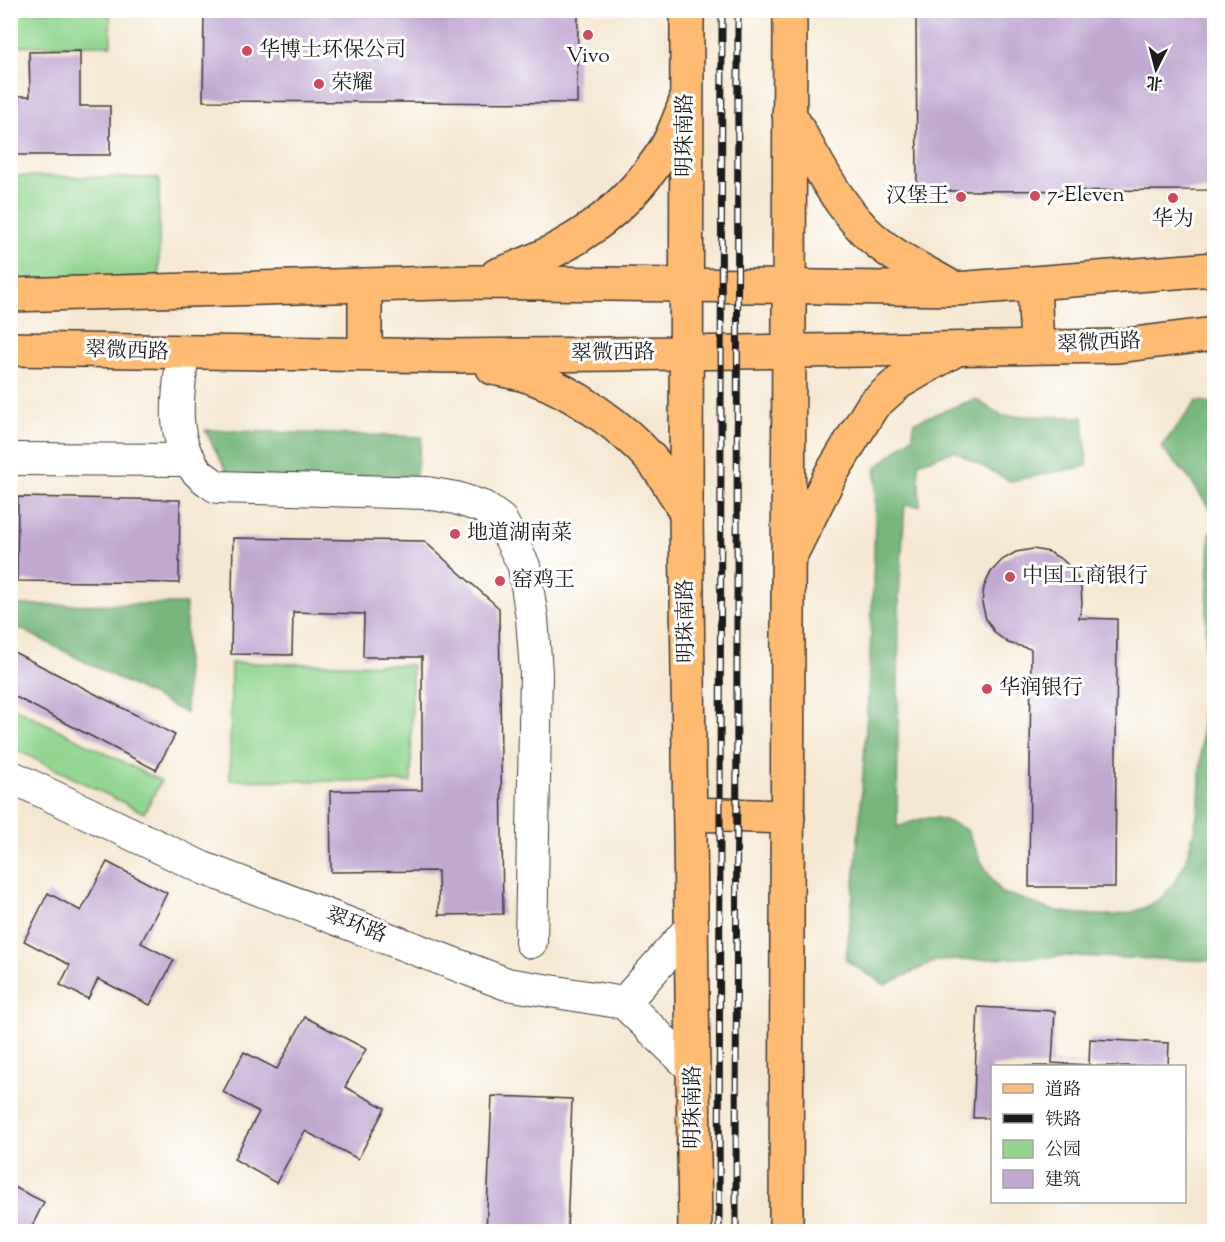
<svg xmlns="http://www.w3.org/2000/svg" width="1225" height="1242" font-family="'Sorts Mill Goudy','Noto Serif SC',serif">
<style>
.green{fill:#92d68f;stroke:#577956;stroke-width:1.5}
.forest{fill:#75b77a;stroke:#486a4b;stroke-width:1.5}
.building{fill:#c1a8d1}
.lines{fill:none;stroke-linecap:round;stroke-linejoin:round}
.minor-casing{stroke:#3d3b37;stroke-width:34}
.major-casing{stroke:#3d3b37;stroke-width:36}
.highway-casing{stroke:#3d3b37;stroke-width:36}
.minor{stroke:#fff;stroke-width:32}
.major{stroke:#ffbb71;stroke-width:33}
.highway{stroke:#ffbb71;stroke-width:33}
.rail-casing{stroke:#1c1c1c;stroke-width:7}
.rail{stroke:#fff;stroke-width:4.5;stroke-dasharray:14;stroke-linecap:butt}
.poi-dot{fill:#d1495b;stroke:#fff;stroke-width:2}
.labels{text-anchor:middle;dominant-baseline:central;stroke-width:6;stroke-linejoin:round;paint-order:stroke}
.poi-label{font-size:21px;fill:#1c1c1c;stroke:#fff;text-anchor:start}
.street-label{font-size:21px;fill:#1c1c1c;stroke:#fff}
</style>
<rect width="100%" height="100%" fill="#fff"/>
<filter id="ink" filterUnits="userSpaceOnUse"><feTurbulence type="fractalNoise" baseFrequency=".0167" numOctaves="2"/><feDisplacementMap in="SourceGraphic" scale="12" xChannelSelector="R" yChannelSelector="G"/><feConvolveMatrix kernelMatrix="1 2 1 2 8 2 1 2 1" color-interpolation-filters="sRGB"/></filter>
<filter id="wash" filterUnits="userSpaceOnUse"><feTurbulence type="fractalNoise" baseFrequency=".008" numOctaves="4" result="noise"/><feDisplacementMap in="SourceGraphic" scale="24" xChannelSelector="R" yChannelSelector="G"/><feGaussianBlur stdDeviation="1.35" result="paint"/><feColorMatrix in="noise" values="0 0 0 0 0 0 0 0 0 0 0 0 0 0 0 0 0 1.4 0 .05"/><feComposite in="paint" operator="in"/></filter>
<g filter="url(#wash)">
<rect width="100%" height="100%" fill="#f5e8d2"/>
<g class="green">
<path d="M10 11H110L111 45 11 46Z"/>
<path d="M10 176 159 178V277L11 281Z"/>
<path d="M231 663 412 665 411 782 230 780Z"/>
<path d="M11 706 161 781 144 813 11 747Z"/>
</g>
<g class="forest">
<path d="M975 399 1002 416 1083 417 1087 466 1010 481 954 451 918 463 920 506 905 505 899 597 897 827C932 815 933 813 967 830L982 863 1001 893C1019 896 1032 904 1049 909 1063 913 1080 914 1094 915 1172 920 1188 870 1199 804L1210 534 1214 523V961L1071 956 936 961 885 985 846 960C865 796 873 632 876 468L913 436 914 422Z"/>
<path d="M1197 401 1214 403V515L1189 478 1161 447Z"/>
<path d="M205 430 422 437 414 485 231 480Z"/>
<path d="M186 604V713L11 624V605Z"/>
</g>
<g id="blocks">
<g class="building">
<path d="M413 10H578L577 103 203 101 204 11Z"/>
<path d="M916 10H1214V190L917 191Z"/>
<path d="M80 51V106H110V155H10V96H30L29 52Z"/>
<path d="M18 497 180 500 179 583 17 581Z"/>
<path d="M233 538 424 541 499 608 503 914 439 915 438 871 331 872 330 791 422 790V657H363L364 614 293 612 292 655 231 654Z"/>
<path d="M1033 549 1049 552 1063 560 1075 572 1081 587 1082 604 1079 618 1117 619 1115 887H1029L1031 649 1008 643 995 633 986 619 982 603 984 587 991 572 1002 560 1016 552Z"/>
<path d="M10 650 175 735 156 770 10 694Z"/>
<path d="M107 862 167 893 141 943 174 960 150 1005 98 979 88 999 60 985 70 965 24 941 48 893 81 911Z"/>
<path d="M978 1007 1055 1011 1052 1063 1089 1065 1090 1039 1169 1043 1168 1066H992V1118H973Z"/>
<path d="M305 1017 366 1049 345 1087 385 1108 358 1159 305 1131 276 1183 234 1159 259 1112 223 1092 244 1052 277 1069Z"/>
<path d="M492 1096 572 1099 567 1232H486Z"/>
<path d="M10 1185 44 1202 29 1232H10Z"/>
</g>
</g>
</g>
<g filter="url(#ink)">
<use href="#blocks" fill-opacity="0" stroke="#3d3b37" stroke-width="1.5"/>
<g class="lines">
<defs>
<g id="minor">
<path d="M183 354C178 392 170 437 195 469 200 476 210 482 217 487L427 493 456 498 483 507 501 520 524 566 532 618 536 672 531 942"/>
<path d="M10 459 190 460"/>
<path d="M10 776 203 868 507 984 624 1003 694 1070"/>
<path d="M624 1003 692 926"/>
</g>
<g id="major">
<path d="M789 114C812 153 833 198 865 231 889 255 922 270 951 287"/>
<path d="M497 275C569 250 624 214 666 148 674 134 680 117 686 101"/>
<path d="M365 285V353"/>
<path d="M1034 285 1037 347"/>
<path d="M10 295 475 282 955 289 1214 269"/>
<path d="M10 349 448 356 616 354 1118 346 1214 334"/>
<path d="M493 368C507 371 521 373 534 378 573 392 623 427 651 459 665 475 675 494 686 513"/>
<path d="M790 556 831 474 873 405 898 383 955 350"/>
</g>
<g id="highway">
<path d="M687 10 686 513 695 1232"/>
<path d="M690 814 788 817"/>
<path d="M786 1232 790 10"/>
</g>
</defs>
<use href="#minor" class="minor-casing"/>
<use href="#major" class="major-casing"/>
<use href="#highway" class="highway-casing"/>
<use href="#minor" class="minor"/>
<use href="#major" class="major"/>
<use href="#highway" class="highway"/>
<defs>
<g id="rail">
<path d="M719 1232 722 10"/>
<path d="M736 1232 738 10"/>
</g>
</defs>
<use href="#rail" class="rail-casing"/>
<use href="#rail" class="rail"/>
</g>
</g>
<g class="poi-dot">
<circle cx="588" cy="35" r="6"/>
<circle cx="247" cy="51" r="6"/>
<circle cx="319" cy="84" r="6"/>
<circle cx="1035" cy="196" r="6"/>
<circle cx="961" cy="197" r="6"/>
<circle cx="1173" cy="198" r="6"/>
<circle cx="455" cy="534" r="6"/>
<circle cx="1010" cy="577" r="6"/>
<circle cx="500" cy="581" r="6"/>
<circle cx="987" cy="689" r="6"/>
</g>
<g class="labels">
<g class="poi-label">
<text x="259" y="51">华博士环保公司</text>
<text x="588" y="57" text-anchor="middle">Vivo</text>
<text x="331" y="84">荣耀</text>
<text x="1047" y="196">7-Eleven</text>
<text x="949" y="197" text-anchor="end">汉堡王</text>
<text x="1173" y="220" text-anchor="middle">华为</text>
<text x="467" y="534">地道湖南菜</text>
<text x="1022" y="577">中国工商银行</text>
<text x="512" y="581">窑鸡王</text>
<text x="999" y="689">华润银行</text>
</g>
<g class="street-label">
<text transform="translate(686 135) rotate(-90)">明珠南路</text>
<text transform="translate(1099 344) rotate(-3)">翠微西路</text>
<text transform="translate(127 352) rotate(2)">翠微西路</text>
<text transform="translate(613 354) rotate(-1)">翠微西路</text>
<text transform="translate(687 621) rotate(-91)">明珠南路</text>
<text transform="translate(356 926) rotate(21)">翠环路</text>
<text transform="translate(694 1107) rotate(-90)">明珠南路</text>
</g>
</g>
<rect width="1225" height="1242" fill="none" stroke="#fff" stroke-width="36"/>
<rect x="991" y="1065" width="195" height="138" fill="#ffffff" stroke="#a4a4a4" stroke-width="1.5"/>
<rect x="1003" y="1084" width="30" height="9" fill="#ffbb71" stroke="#a4a4a4" stroke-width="1.5"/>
<text x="1045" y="1095" font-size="18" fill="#1c1c1c">道路</text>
<rect x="1003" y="1114" width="30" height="9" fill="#1c1c1c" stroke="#a4a4a4" stroke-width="1.5"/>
<text x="1045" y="1125" font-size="18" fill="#1c1c1c">铁路</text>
<rect x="1003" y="1140" width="30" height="18" fill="#92d68f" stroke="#a4a4a4" stroke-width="1.5"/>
<text x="1045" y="1155" font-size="18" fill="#1c1c1c">公园</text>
<rect x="1003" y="1170" width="30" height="18" fill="#c1a8d1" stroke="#a4a4a4" stroke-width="1.5"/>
<text x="1045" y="1185" font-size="18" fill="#1c1c1c">建筑</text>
<g transform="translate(1156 69) rotate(186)" stroke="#ffffff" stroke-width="4.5" paint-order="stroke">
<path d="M0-4.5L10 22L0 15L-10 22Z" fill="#1c1c1c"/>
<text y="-9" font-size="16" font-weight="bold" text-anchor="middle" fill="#1c1c1c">北</text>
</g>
</svg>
